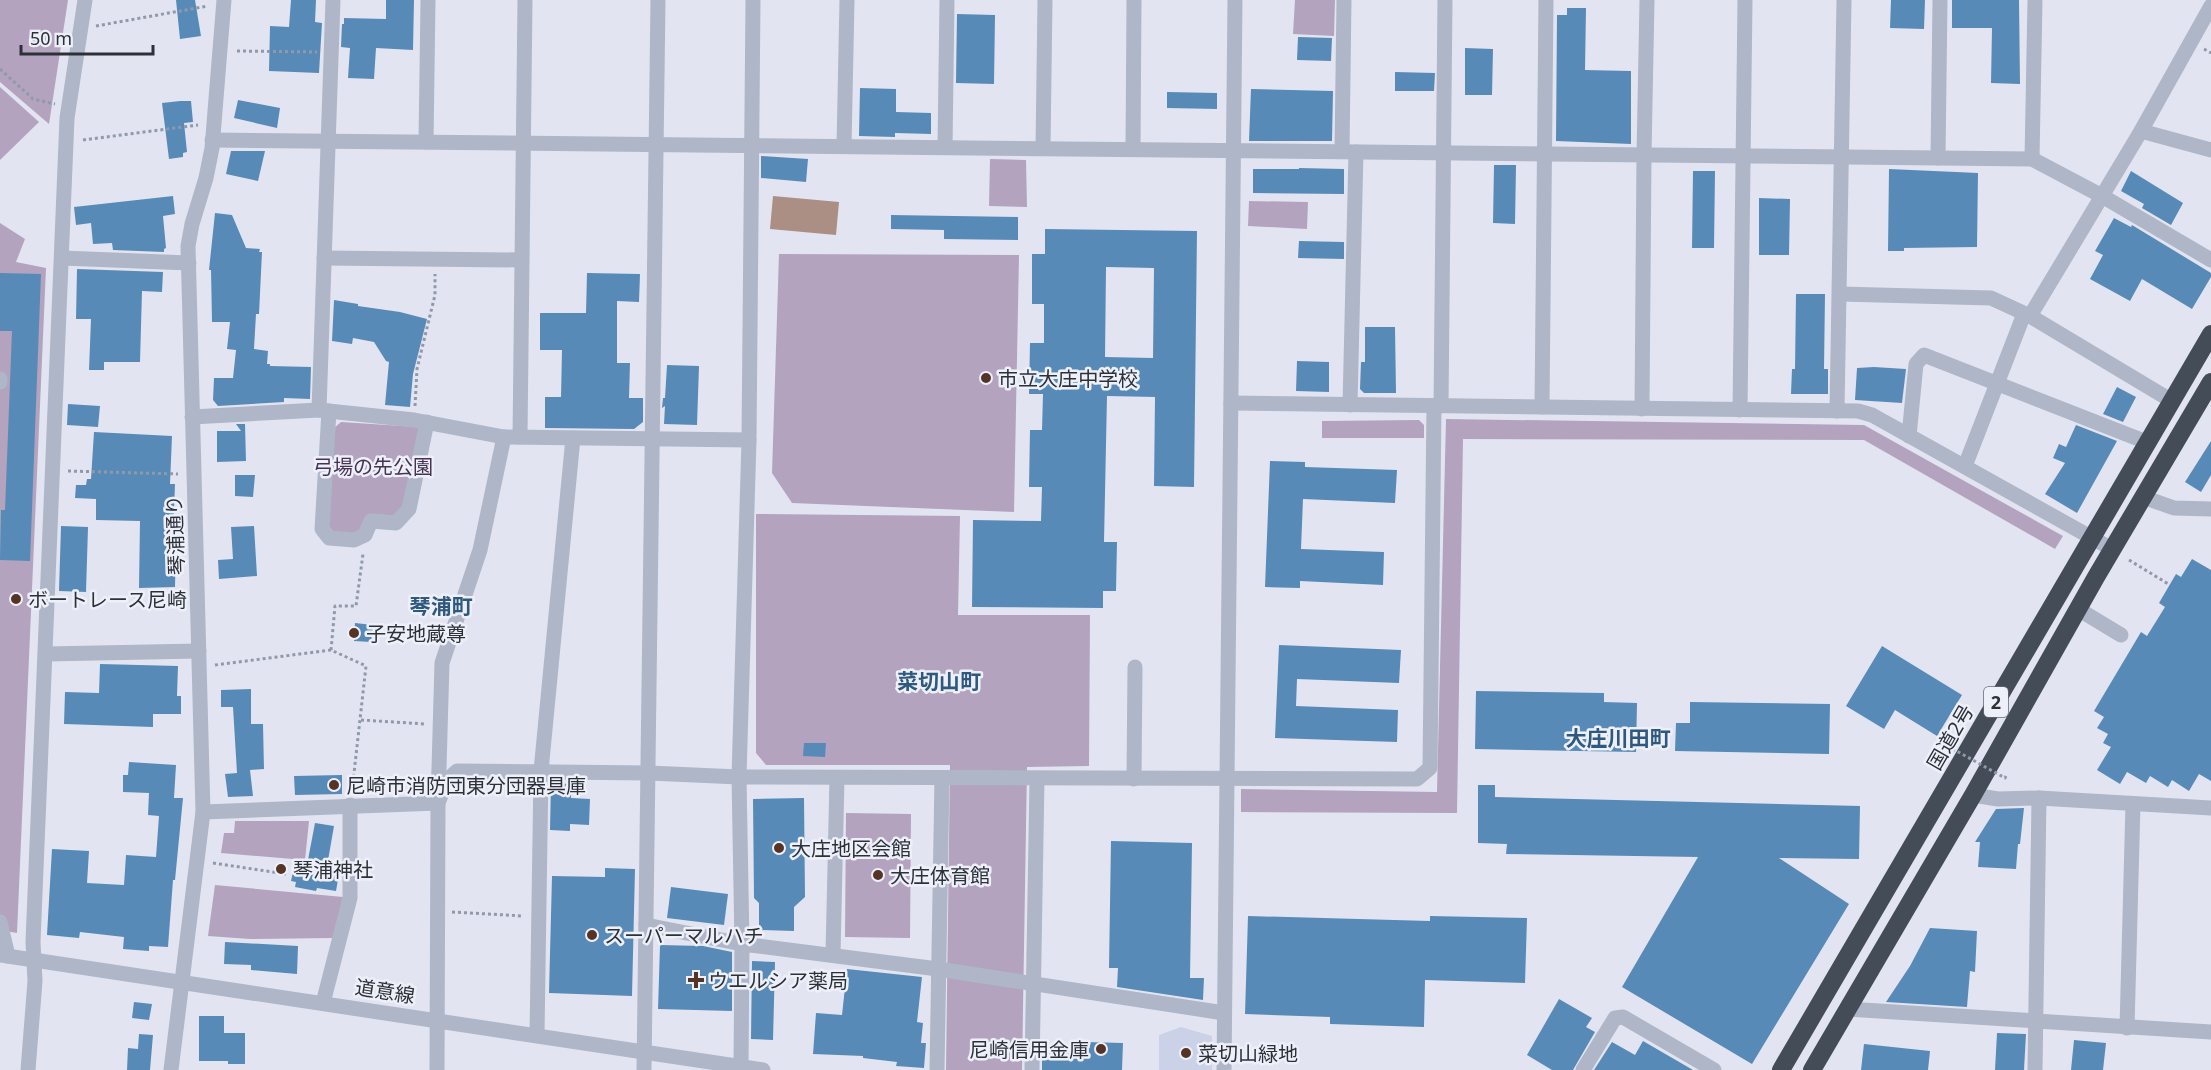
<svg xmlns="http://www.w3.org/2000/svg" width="2211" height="1070" font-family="'Noto Sans','Noto Sans JP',sans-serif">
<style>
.green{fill:#b3a3bf}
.plaza{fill:#cbd1e7}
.water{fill:#ab8f84}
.building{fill:#588ab8;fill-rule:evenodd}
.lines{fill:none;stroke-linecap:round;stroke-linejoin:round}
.path{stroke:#9099aa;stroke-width:3;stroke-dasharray:3 3;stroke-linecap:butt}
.minor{stroke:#afb6c8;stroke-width:15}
.highway{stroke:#444d57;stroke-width:18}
.path-bridge{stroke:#9099aa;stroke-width:3;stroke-dasharray:3 3;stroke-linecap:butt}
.poi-dot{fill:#553426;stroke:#eef0f9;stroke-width:2}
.labels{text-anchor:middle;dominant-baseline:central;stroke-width:5;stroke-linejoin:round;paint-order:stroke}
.shield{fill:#eef0f9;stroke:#666a72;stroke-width:1.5}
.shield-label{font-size:18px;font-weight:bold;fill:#2c3138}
.poi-label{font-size:20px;fill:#2c3138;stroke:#eef0f9;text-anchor:start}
.park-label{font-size:20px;fill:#463253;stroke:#eef0f9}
.street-label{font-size:20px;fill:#2c3138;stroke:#eef0f9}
.neighbourhood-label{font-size:21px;font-weight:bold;fill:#2e587d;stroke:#eef0f9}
</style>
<rect width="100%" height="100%" fill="#e2e5f1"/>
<g class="green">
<path d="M0 0H68L49 124 0 82Z"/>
<path d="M1295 0H1335L1334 36 1293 34Z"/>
<path d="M0 87 39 122 0 160Z"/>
<path d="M990 159 1026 160 1027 207 989 206Z"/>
<path d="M1249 201 1308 202 1307 229 1248 226Z"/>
<path d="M0 223 25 239 16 262 46 268 17 933 0 930Z"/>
<path d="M779 254 1019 255 1014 512 792 503 772 473Z"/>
<path d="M1446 419 1864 425 2063 536 2055 549 1864 440 1463 439 1457 813 1241 812V789L1437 792Z"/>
<path d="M1419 420 1424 425V438H1322V421Z"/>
<path d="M341 422 418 427 421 433 406 508 396 520 356 536 335 534 329 526 333 429Z"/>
<path d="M756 514 960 516 958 615H1090L1089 766 1027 767 1022 1070H946L950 765H766L756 753Z"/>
<path d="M846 813 911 814 910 938 845 937Z"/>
<path d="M235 821H309L305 860 221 853 224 833H234Z"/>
<path d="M215 885 343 897 334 938 250 939 208 936Z"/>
</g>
<path class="plaza" d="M1181 1027 1212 1036V1070H1159V1035Z"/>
<path class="water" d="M773 196 839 202 836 235 770 229Z"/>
<g class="building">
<path d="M176 0H195L201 36 180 39Z"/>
<path d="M291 0H316L315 22 322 23 319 73 269 71 270 26 289 27Z"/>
<path d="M386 0H414L413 50 376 48 374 79 348 78 350 48 341 47 342 24H344V18L386 19Z"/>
<path d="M1891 0H1925L1924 29 1890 28Z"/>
<path d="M1952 0H2019L2020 84 1991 83 1992 28H1952Z"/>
<path d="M1567 8H1586L1585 70 1631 71V144L1556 141 1557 15H1567Z"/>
<path d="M957 14 995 15 994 84 956 83Z"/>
<path d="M1298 37 1332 38 1331 61 1297 60Z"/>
<path d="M1465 48 1493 49 1492 95H1465Z"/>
<path d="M1395 72 1435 73 1434 91H1395Z"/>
<path d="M860 88 896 89V112L931 113V134L895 133V137L859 136Z"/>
<path d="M1251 89 1333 91 1332 141H1249Z"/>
<path d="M1167 92 1217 93V109L1167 108Z"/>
<path d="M238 100 280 108 277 128 234 118Z"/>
<path d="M180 101H191L193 122 184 123 187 152 183 153V157L169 159 162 103Z"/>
<path d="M231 151H265L258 181 226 174Z"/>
<path d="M761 156 808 159 806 182 761 178Z"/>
<path d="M1494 165H1516L1515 224 1493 223Z"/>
<path d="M1299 168 1344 169V194L1253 193V169H1299Z"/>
<path d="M1889 169 1978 173 1977 247 1904 248V251H1888Z"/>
<path d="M1693 171H1715L1714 248H1692Z"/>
<path d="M2131 171 2183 203 2171 225 2142 208 2144 204 2121 191Z"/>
<path d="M173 196 175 214 163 216 166 248 164 249V252L113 250 112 243 93 244 91 223 76 225 74 207Z"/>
<path d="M1759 198 1790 199 1789 255H1759Z"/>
<path d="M215 213 232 215 246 248 260 249 259 252H262L259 314H256L254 349 268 351 267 364H270V366L311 367 310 399 284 398V402L218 406 213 400 214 378H233L236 350 227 349 230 322H212L211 270H209Z"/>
<path d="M891 215 1018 217V240L944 239V230L891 229Z"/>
<path d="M2114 218 2131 227 2132 225 2211 273V277L2192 309 2142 279 2130 301 2090 279 2103 255 2095 251Z"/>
<path d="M1045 229 1197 231 1194 487 1154 486 1155 397 1107 396 1104 542H1117L1116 591H1103V608L972 607 973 520 1041 521 1042 487H1029L1030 430H1042L1043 394H1029L1030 343H1044V304H1032V254H1045ZM1106 267 1154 268 1153 358 1105 357Z"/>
<path d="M1299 241 1344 242V259L1298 258Z"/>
<path d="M77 269 163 272 162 292 142 291 140 362H104V370H89L91 319H76Z"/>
<path d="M0 273 41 274 30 561 0 560 1 510H5L12 331H0Z"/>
<path d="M587 273 640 274 639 302 617 301V363H630L629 398H643V422L634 429 545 428V397H561L562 350H540V313H586Z"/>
<path d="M1796 294H1825L1824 369H1828V394H1791L1792 369H1795Z"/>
<path d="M334 300 358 304V306L400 312 427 319 413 374 410 407 385 405 389 362 386 361 374 342 353 338 352 344 332 341Z"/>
<path d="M1365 327H1395L1396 393H1364L1360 389 1361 362H1365Z"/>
<path d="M1297 361 1329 362V392L1296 391Z"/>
<path d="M667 365 699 366 697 425 664 424 665 406 662 408 663 398H665Z"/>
<path d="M1874 367 1906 369 1902 403 1855 400 1857 368Z"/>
<path d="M2117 387 2136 397 2123 422 2103 414Z"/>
<path d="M68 404 100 406 98 427 67 425Z"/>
<path d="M236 424H245L246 461 217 462V431H241Z"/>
<path d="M2076 425 2117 441 2077 513 2045 494 2065 463 2053 458 2059 444 2066 447Z"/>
<path d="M94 432 172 436 170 484H175L173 536H176L175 587 139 588 140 521 96 520V499L75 498 76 485H86L87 479H91Z"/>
<path d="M2211 441V475L2201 492 2185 482Z"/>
<path d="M1270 461 1305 462V467L1397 470 1395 503 1303 499 1301 549 1384 552 1383 585 1300 581V588L1265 587Z"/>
<path d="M235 475H255L253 497 235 496Z"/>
<path d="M61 526 88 527 86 592 59 591Z"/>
<path d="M254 526 257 576 219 579 218 560 233 559 231 527Z"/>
<path d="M2192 559 2211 570V781L2199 774 2189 791 2172 780 2168 787 2150 776 2146 783 2127 772 2120 784 2097 770 2111 747 2103 743 2108 734 2097 728 2104 717 2094 711 2141 632 2147 636 2165 607 2159 603 2176 574 2181 577Z"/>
<path d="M355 623 373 625 371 642 354 641Z"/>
<path d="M1279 645 1401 650 1399 683 1297 679 1296 706 1398 710 1397 742 1275 738Z"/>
<path d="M1882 646 1962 695 1937 736 1895 710 1884 729 1846 706Z"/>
<path d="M100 664 178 666 177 696H181V714H153V727L64 724 65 692 99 693Z"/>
<path d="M251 689V724H263L264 769 250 770 253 796 228 797 225 774 237 773 233 707H221V690Z"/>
<path d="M1476 691 1604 693V702L1637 703 1636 752 1475 749Z"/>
<path d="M1690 702 1830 704 1829 754 1675 751 1676 723H1690Z"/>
<path d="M804 743H826L825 757 803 756Z"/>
<path d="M129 762 176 765 174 798H183L175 880H173L168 947 149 946V951L123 949 124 937 80 932 79 938 47 935 52 849 89 851 87 883 124 885 126 855 156 857 159 816 148 815 149 793 123 792V775H128Z"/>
<path d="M342 775V794L295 795 294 776Z"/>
<path d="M551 783 571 784V798L590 799 589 825 570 824V831L550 830Z"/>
<path d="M1478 785H1495V797L1860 806 1859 859 1779 858 1849 904 1752 1064 1622 987 1698 857 1506 854 1507 844 1478 843Z"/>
<path d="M804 798 805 897 794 907V931L759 930V903L754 898 753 799Z"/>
<path d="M2024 808 2020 844H2018L2016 869 1978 867 1980 842H1975L1996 809Z"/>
<path d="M315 823 334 826 326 872 339 874 336 891 317 888 316 891 295 887 296 882 291 881 294 867 299 868 300 864 307 865Z"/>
<path d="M1111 841 1192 843 1190 978H1204L1203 1000 1117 987 1118 968H1109Z"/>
<path d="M605 868 635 869 632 996 549 993 552 876 605 877Z"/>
<path d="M671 887 728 894 724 925 667 918Z"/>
<path d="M1248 916 1430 921V916L1527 918 1525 983 1425 980 1424 1027 1330 1024V1017L1245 1014Z"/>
<path d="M1930 928 1977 931 1975 972 1970 971 1967 1007 1886 1002 1910 966Z"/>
<path d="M225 942 298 946 297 974 251 970V965L224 964Z"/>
<path d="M660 945 703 946 732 952V1011L658 1009Z"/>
<path d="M752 961 775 962 773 1040 751 1039Z"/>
<path d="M847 969 922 977 917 1022 923 1023 921 1043H926L924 1068 896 1066 897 1062 863 1058V1056L813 1054 816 1013 842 1015Z"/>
<path d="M1559 999 1592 1018 1586 1027 1595 1032 1573 1070H1552L1527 1055Z"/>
<path d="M134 1002 152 1004 149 1020 132 1018Z"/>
<path d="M199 1016H224V1033H245V1064H228V1061H199Z"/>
<path d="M1997 1033 2026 1034 2024 1070H1995Z"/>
<path d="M139 1034 153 1035 150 1070H127L128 1048 138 1049Z"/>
<path d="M2074 1040 2106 1043 2103 1070H2071Z"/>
<path d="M1643 1041 1693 1070H1594L1612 1042 1635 1055Z"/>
<path d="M1086 1042 1123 1043 1122 1070H1042V1049L1086 1051Z"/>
<path d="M1864 1044 1930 1051 1928 1070H1861Z"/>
</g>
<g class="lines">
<g class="path">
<path d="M96 26 208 6"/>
<path d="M2204 49 2211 53"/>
<path d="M237 51 317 52"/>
<path d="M0 69 33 99 55 104"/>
<path d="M83 140 198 125"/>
<path d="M415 406 417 369 435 295V274"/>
<path d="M68 471 178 474"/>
<path d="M2129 560 2170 585"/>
<path d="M331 650 335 606H356L363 554"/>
<path d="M215 665 331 650 366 666 352 791"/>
<path d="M361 720 425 724"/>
<path d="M213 863 286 874"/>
<path d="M452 912 523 916"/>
</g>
<g class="minor">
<path d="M2141 131 2211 150"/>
<path d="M212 140 2032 159 2102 196 2211 260"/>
<path d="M426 142 428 0"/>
<path d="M844 146 847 0"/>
<path d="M945 147 947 0"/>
<path d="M1043 148 1045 0"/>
<path d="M1133 149 1134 0"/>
<path d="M1342 151 1344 0"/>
<path d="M1938 158 1940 0"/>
<path d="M2032 159 2035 0"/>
<path d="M62 258 189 263"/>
<path d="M324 258 521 260"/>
<path d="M1840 294 1991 298 2030 316 2172 401"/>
<path d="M2030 316 2141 131 2211 6"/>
<path d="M0 379V382"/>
<path d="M1231 403 1858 411 1872 415 2112 549"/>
<path d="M1350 405 1356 152"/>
<path d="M1441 406 1445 0"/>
<path d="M1542 407 1546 0"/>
<path d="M1642 409 1644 155 1647 0"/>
<path d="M319 410 333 0"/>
<path d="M1740 410 1745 0"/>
<path d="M329 411 322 529 329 538 354 540 365 535 371 521 396 523 409 509 427 422"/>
<path d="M1837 411 1844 0"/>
<path d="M192 417 319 410 414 420 504 437 749 440"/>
<path d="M1909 436 1916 364 1924 355 2149 443"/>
<path d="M520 437 525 0"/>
<path d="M1965 466 2024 314"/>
<path d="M2143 497 2174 508 2211 509"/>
<path d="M2078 609 2121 635"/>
<path d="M46 654 199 651"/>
<path d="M1134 779 1135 667"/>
<path d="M1973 795 1998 799 2039 798 2211 808"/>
<path d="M203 812 438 803 442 663 480 550 504 437"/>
<path d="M0 922 8 956"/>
<path d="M646 925 742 944 739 777 749 440 753 0"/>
<path d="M833 954 837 778"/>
<path d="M0 955 763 1070"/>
<path d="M323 1003 350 898V805"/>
<path d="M1847 1009 2211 1032"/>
<path d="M2127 1028 2133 804"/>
<path d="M537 1035 541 771 573 438"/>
<path d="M741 1066 742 944 938 969 1224 1013"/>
<path d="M28 1070 35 981 33 942 67 118 85 0"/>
<path d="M171 1070 203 812 188 246 192 224 206 178 212 148 224 0"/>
<path d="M437 1070 438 803 447 780 457 771 649 773 739 777 1417 779 1430 768 1434 406"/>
<path d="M644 1070 658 0"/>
<path d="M937 1070 942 778"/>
<path d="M1032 1070 1037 779"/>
<path d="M1224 1070 1235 0"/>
<path d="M1583 1070 1615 1018 1623 1017 1714 1070"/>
<path d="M2035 1070 2039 798"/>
</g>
<g class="highway">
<path d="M1781 1070 2211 334"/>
<path d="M1812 1070 1973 795 2096 577 2211 382"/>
</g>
<path class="path-bridge" d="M1956 743 1953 749 2005 778 2006 776"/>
</g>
<g class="poi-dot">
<circle cx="986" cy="378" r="6"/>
<circle cx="16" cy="599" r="6"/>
<circle cx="354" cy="633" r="6"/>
<circle cx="334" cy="785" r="6"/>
<circle cx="779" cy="848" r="6"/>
<circle cx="281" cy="869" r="6"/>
<circle cx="878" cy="875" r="6"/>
<circle cx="592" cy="935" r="6"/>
<path d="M693 971h6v6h6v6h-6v6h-6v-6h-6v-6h6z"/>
<circle cx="1101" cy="1049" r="6"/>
<circle cx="1186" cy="1053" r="6"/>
</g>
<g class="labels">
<rect class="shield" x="1984" y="687" width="24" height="30" rx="4.5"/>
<g class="shield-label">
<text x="1996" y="702">2</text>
</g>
<g class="poi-label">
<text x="998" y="378">市立大庄中学校</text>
<text x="28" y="599">ボートレース尼崎</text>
<text x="366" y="633">子安地蔵尊</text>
<text x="346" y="785">尼崎市消防団東分団器具庫</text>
<text x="791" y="848">大庄地区会館</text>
<text x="293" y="869">琴浦神社</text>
<text x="890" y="875">大庄体育館</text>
<text x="604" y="935">スーパーマルハチ</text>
<text x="708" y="980">ウエルシア薬局</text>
<text x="1089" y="1049" text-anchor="end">尼崎信用金庫</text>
<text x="1198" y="1053">菜切山緑地</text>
</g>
<g class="park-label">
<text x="373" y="466">弓場の先公園</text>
</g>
<g class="street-label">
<text transform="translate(175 535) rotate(-92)">琴浦通り</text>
<text transform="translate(1950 737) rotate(-60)">国道2号</text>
<text transform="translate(385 991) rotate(9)">道意線</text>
</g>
<g class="neighbourhood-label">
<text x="441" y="606">琴浦町</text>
<text x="939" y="681">菜切山町</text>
<text x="1618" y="738">大庄川田町</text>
</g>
</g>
<path d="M21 45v9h132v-9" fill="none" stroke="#2c3138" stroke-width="3"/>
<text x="30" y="45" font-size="18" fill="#2c3138" stroke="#eef0f9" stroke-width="4.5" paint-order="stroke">50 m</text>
</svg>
